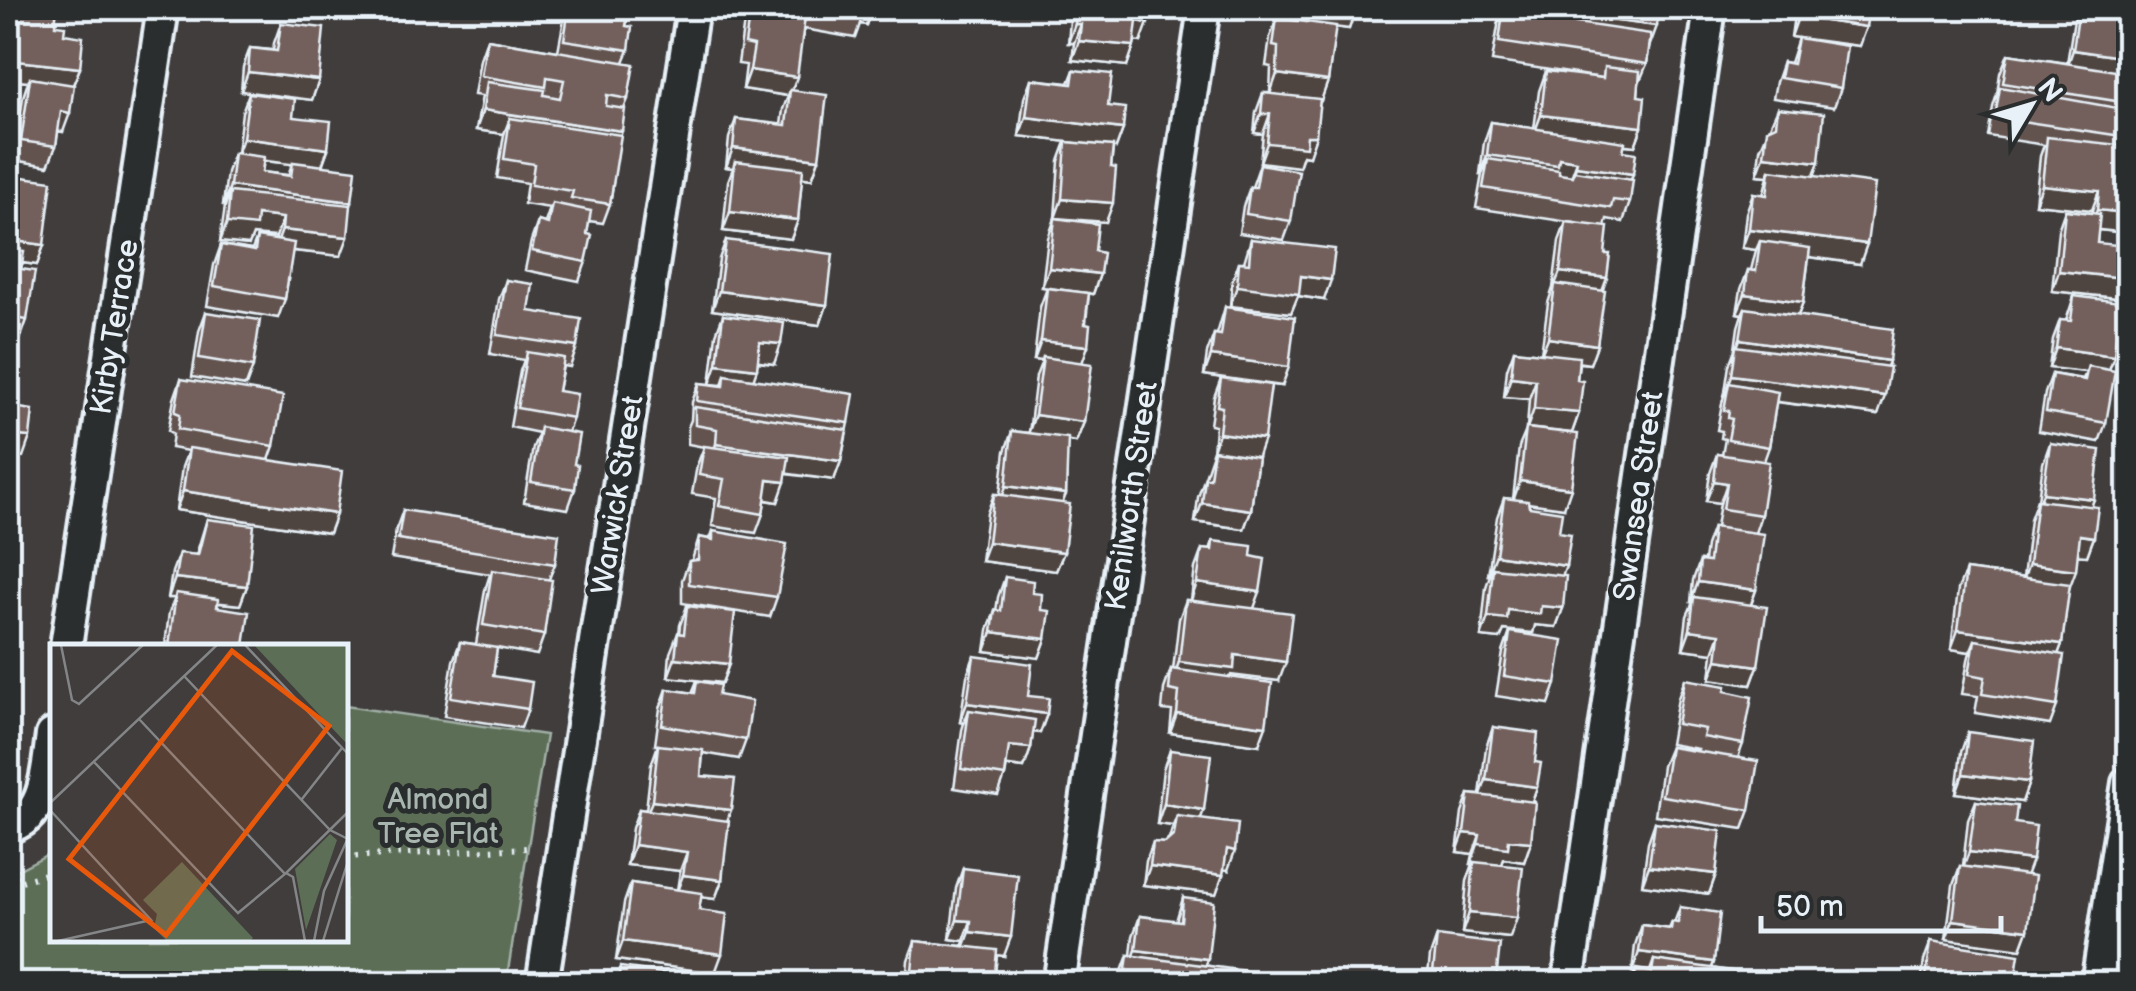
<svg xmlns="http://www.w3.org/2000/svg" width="2136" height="991" font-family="'Balsamiq Sans',sans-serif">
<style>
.green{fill:#5d6e57;stroke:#a2b0a8;stroke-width:2.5}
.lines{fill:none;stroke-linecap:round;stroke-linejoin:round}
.minor-casing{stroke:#e8f1f8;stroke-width:38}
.path{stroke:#e8f1f8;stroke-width:6;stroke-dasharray:2.5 8;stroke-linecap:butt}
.minor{stroke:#2a2d2e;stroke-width:30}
.wall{fill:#63534f;stroke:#e8f1f8;stroke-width:2.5;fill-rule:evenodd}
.shaded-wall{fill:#504440;stroke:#e8f1f8;stroke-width:2.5}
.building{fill:#73615c;stroke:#e8f1f8;stroke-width:2.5}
.labels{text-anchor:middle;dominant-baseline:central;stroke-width:10;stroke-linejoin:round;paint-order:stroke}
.street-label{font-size:30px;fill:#e8f1f8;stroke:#2a2d2e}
.park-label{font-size:30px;fill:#a9b6b0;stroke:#2a2d2e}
.inset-road{fill:none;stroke:#838587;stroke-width:2.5}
.view{fill:#e8590c;fill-opacity:0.15;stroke:#e8590c;stroke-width:5}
.inset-edge{fill:none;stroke:#e8f1f8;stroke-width:5}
</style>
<rect width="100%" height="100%" fill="#403d3c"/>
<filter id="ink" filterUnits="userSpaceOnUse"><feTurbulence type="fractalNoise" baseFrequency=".01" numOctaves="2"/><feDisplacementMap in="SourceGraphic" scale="20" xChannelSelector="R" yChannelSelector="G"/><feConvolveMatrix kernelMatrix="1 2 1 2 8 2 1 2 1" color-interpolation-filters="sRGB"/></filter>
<g filter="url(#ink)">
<path class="green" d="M345 706 546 735 506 983H8V875L52 852V938H345Z"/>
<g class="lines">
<defs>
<g id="minor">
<path d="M66 646 163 8"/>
<path d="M8 827C47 818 47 768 52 735"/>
<path d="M542 984 693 8"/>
<path d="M1059 984 1204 8"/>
<path d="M1568 984 1710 8"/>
<path d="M2097 984 2128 783"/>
</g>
</defs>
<use href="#minor" class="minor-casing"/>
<g class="path">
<path d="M8 856 18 882 52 872"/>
<path d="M345 857 528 848"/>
</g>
<use href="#minor" class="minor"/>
</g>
<g class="wall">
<path d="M8 8H96L93 16 56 11 55 25 64 34 80 68 73 85 63 132 58 131 56 146 48 166 14 160 23 97 28 82 8 80Z"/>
<path d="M566 8H629L626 26 629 50 624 62 628 99 624 109 610 204 603 223 589 221 587 234 586 262 579 281 525 270 531 241 538 221 545 223 550 208 524 204 527 183 497 178 504 134 476 130 482 96 474 95 480 59 487 39 558 51Z"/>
<path d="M746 8H872L866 25 860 24 855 38 804 29 792 90 819 159 812 179 802 177 798 220 791 239 723 231 728 181 733 168 726 167 729 138 736 119 781 125 783 109 788 96 743 89 746 65 738 64 743 28 746 19H744Z"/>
<path d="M1071 8H1150L1141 42 1135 41 1127 66 1072 60 1074 43H1068Z"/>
<path d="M1280 8H1356L1349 29 1335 27 1328 81 1320 101 1309 156 1303 155 1299 167 1260 162 1263 134 1254 133 1256 112 1263 93H1270L1271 67 1266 66 1270 37 1277 18H1279Z"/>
<path d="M1499 8H1655L1647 64 1639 83 1638 96 1642 127 1635 146 1624 145 1623 151 1633 174 1631 180 1630 202 1623 222 1607 219 1605 227 1603 290 1597 345 1590 364 1579 363 1577 380 1579 413 1572 433 1536 429 1564 508 1529 503V507L1559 532 1566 566 1562 575 1563 608 1556 627 1535 625 1533 633 1504 630 1500 639 1481 637 1486 587 1490 575H1488L1497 517 1504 498 1513 499 1519 447 1527 428 1529 399 1504 397 1507 369 1514 350 1541 353 1548 303 1553 288 1559 241 1566 222 1575 223 1476 208 1482 174H1480L1484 142 1491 122 1534 129 1539 91 1546 71 1601 78 1492 61 1498 26Z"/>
<path d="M1795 8H1869L1859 46 1791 37Z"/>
<path d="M2078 8H2128V233L2098 230 2097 243 2117 298 2052 291 2058 230 2065 210 2092 213V210L2035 204 2040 156 2044 145 1988 136 1993 107 1997 94 2000 73 2008 54 2067 63 2074 19Z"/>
<path d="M281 23 319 80 312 100 241 91 243 67 250 48 273 50 274 43Z"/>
<path d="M1798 38 1841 88 1834 107 1773 98 1776 82 1783 62 1790 63Z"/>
<path d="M1074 70 1123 129 1116 148H1113L1106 222 1055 218 1059 161 1066 142H1069L1019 136 1024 98 1031 79 1069 83Z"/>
<path d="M249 93 293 117 328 149 322 166 351 205 341 256 292 251 285 299 278 318 207 306 214 265 221 245 252 250 257 237 276 240V237L253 235 249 245 220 242 225 206 223 205 227 172 234 153H237L242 112ZM264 161 292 164 288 175 262 172Z"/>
<path d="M1778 108 1819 162 1814 176 1860 264 1809 257 1803 302 1798 316 1889 361 1878 415 1776 402 1769 447 1764 461 1761 515 1755 533 1756 590 1751 605 1758 666 1751 685 1710 679 1713 653 1683 649 1687 616 1693 602H1691L1693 580 1700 561H1704L1706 546 1713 527H1716L1720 503 1706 501 1710 473 1717 454 1722 455 1725 439 1721 438 1722 431 1717 430 1722 403 1725 392 1729 365 1735 349 1738 327 1742 314 1737 313 1741 289 1748 270H1751L1756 250 1742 248 1746 213 1753 193 1763 195 1768 176 1757 175 1760 149Z"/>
<path d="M1260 164 1291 221 1284 240 1239 233 1243 206 1250 187H1252Z"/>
<path d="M8 175 44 245 37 265 22 263 21 269 27 320 20 340 8 338Z"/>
<path d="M1055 218 1095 251 1100 274 1093 294 1089 293 1082 362 1084 422 1076 442 1067 440 1066 494 1062 503 1064 552 1056 571 981 561 987 513 994 494H1000L1005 451 1012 431 1029 433 1036 376 1042 361 1034 360 1040 307 1047 288 1061 289 1042 287 1048 238Z"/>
<path d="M1251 239 1324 300 1298 296 1291 313 1230 306 1232 281 1239 262H1244Z"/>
<path d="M726 240 827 305 820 325 712 310 719 259Z"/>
<path d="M506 280 529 311 577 347 570 367 563 366 558 391 573 418 568 432 574 464 575 489 568 509 524 502 533 447 539 433 510 427 520 371 524 360 490 354 499 299Z"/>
<path d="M2074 296 2114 356 2109 370 2106 423 2099 442 2039 431 2045 393 2052 374 2083 379 2086 372 2049 368 2053 339 2060 320 2066 321Z"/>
<path d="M1225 307 1282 386 1271 385 1258 457 1251 510 1244 529 1195 522 1198 497 1213 453 1215 426 1210 425 1214 397 1221 378 1204 375 1207 353 1214 334H1217Z"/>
<path d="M206 312 253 367 246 386 192 377 199 331Z"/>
<path d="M723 315 774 364 758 362 753 379 849 423 841 461 834 480 786 474 778 502 765 500 763 514 756 533 712 526 716 498 692 494 697 465 704 447 688 444V427L691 420 692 402 699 383 722 385 710 384 716 334Z"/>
<path d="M181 379 274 446 269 460 336 514 329 533 176 510 182 467 188 451 171 448 173 434 168 431 174 399Z"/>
<path d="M2050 443 2094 499 2091 506 2094 537 2087 556 2077 555 2069 587 2062 644 2058 654 2057 706 2050 725 1975 713 1978 696 1962 694 1968 660 1970 652 1951 649 1958 589 1966 570 2023 578 2030 519 2037 500H2038L2043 463Z"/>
<path d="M403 510 555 564 549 579 544 635 537 655 497 648 493 676 528 709 521 728 444 716 453 661 460 642 476 644 485 590 490 574 391 558 396 529Z"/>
<path d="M207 519 247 586 240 605 218 603 217 607 244 646H165L169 612 175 598H168L172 572 179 553 196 555Z"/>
<path d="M713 531 777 597 770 617 682 603V580L689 561 692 560 699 537 710 539Z"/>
<path d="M1213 541 1251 556 1254 608 1279 681 1231 675 1230 677 1259 745 1170 733 1172 711 1162 710 1164 689 1171 669 1173 670 1179 619 1186 600H1191L1195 568 1202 549 1210 550Z"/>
<path d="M1005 577 1032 593 1041 610 1046 639 1039 658 985 651 988 630 995 610 996 611 998 597Z"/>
<path d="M687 606 729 664 722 683 668 677 670 653 678 633 679 634 680 625Z"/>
<path d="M1510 632 1556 684 1549 704 1496 696 1503 652Z"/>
<path d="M974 656 1028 696 1047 714 1040 733 1033 732 1031 748 1024 768 1007 766 1005 776 998 795 954 788 962 730 964 723 960 722 967 676Z"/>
<path d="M1685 679 1725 691 1743 744 1738 758 1750 810 1743 829 1655 815 1662 766 1670 747 1697 751 1698 749 1670 744 1678 698Z"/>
<path d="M697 681 718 695 746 740 739 759 703 753 701 776 727 821 722 880 715 899 701 897 699 910 715 973 616 960 624 903 631 883 677 890 680 871 627 865 632 828 639 809 646 810 651 765 658 745H655L660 708 667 689 692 693Z"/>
<path d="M1493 727 1535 762 1537 787 1532 802 1531 842 1524 862 1504 859 1502 864 1510 938 1462 933 1467 881 1473 864H1471L1473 854 1457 852 1462 813 1469 794 1480 795 1486 747Z"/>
<path d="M1968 732 2029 782 2022 802 1956 793 1961 752Z"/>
<path d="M1170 750 1201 820 1228 870 1224 869 1216 894 1143 885 1146 861 1153 842 1165 843 1169 839 1173 826 1157 824 1163 769Z"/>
<path d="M1976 801 2015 823 2032 860 2026 875 2028 930 2021 949 1946 939 1953 885 1960 866H1963L1968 820Z"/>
<path d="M1655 822 1716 874 1709 894 1642 885 1648 842Z"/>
<path d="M963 868 1004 956 997 955 994 984H906L908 960 915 941 963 946 964 941 950 939 956 888Z"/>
<path d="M1183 898 1205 965 1289 984H1120L1121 974 1128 955H1131L1133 936 1140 916 1176 921Z"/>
<path d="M1680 907 1714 962 1712 968 1790 984H1630L1635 972H1632L1635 945 1642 925 1669 929 1672 922 1674 923Z"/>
<path d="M1437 936 1496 980 1495 984H1427L1430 956Z"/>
<path d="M1931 941 2015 980 2022 984H1921L1924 960Z"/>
</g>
<g class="shaded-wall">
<path d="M31 8H96L93 16Z"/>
<path d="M263 8H357L354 18Z"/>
<path d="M863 8H872L866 25 860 24Z"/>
<path d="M1283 8H1341L1356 9 1349 29 1278 20Z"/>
<path d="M1503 8H1516L1657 26 1650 45 1503 12 1497 25Z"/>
<path d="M1798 17 1866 27 1859 46 1791 37Z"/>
<path d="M1137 21 1148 23 1141 42 1130 41Z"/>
<path d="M1075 24H1081L1074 43H1068Z"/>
<path d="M1079 41 1134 46 1127 66 1072 60Z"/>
<path d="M2073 50 2128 58V79L2066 70Z"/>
<path d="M8 60 80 68 72 87 30 78 28 82 8 80Z"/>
<path d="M750 70 797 77 790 96V90L788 96 743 89Z"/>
<path d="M248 72 319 80 312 100 241 91Z"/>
<path d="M1277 74 1328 81 1321 101 1270 94Z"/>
<path d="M483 110 622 131 615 150 510 118 504 134 476 130Z"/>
<path d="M61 111 70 113 63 132 54 131Z"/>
<path d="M1261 114H1270L1263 134 1254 133Z"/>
<path d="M1541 115 1642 127 1635 146 1534 134Z"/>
<path d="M1026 117 1123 129 1116 148 1019 136Z"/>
<path d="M1307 136H1316L1309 156 1303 155 1299 167 1260 162 1267 143Z"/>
<path d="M243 138 328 149 321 168 236 157Z"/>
<path d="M733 148 819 159 812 179 734 168 735 161 733 168 726 167Z"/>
<path d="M1487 155 1559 158 1577 161 1570 180 1488 159 1482 174H1480Z"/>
<path d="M1764 156 1819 162 1812 181 1770 170 1768 176 1757 175Z"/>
<path d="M1576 166 1633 174 1626 194 1570 186Z"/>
<path d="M2042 185 2099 191 2092 210 2035 204Z"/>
<path d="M230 186 352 202 345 222 230 192 225 206 223 205Z"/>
<path d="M1062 199 1113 203 1106 222 1055 218Z"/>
<path d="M2097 210 2128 213V233L2090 229Z"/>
<path d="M730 212 798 220 791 239 723 231Z"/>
<path d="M257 215 283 218 276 237 253 235 249 245 220 242 227 223Z"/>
<path d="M1749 229 1867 244 1860 264 1759 250 1760 241 1756 250 1742 248Z"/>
<path d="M282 230 348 237 341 256 275 249Z"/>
<path d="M8 240 44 245 37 265 8 261Z"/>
<path d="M1049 268 1100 274 1093 294 1042 287Z"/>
<path d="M2059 271 2124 278 2117 298 2052 291Z"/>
<path d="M1560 272 1607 278 1600 297 1554 287Z"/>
<path d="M1301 276 1331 280 1324 300 1298 296 1291 313 1230 306 1237 286Z"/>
<path d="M719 291 827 305 820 325 712 310Z"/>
<path d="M1745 294 1803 302 1796 321 1745 308 1742 314 1737 313Z"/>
<path d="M1548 338 1597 345 1590 364 1540 357Z"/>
<path d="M1740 339 1889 361 1882 380 1733 358Z"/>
<path d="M1041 341 1088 346 1081 366 1043 357 1042 361 1034 360Z"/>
<path d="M760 342 781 344 774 364 753 361Z"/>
<path d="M2056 348 2114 356 2107 375 2088 366 2086 372 2049 368Z"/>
<path d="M1211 356 1289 367 1282 386 1204 375Z"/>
<path d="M717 364 757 369 750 389 725 375 722 385 710 384Z"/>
<path d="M1732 375 1885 396 1878 415 1726 395Z"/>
<path d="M1511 377 1536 380 1529 399 1504 397Z"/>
<path d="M1534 409 1579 413 1572 433 1527 428Z"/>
<path d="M1035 415 1084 422 1076 442 1028 434Z"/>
<path d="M1219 433 1264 439 1257 459 1212 453Z"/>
<path d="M8 435 30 437 23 457 8 455Z"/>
<path d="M716 444 841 461 834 480 709 463Z"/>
<path d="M768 480 785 482 778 502 761 499Z"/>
<path d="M1520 481 1571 488 1564 508 1513 501Z"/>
<path d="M1714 481 1727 483 1720 503 1706 501Z"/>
<path d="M1006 486 1066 494 1059 513 999 506Z"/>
<path d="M183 491 336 514 329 533 176 510Z"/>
<path d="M2043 493 2094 499 2087 519 2036 512Z"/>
<path d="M1202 503 1251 510 1244 529 1195 522Z"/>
<path d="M2080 535 2094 537 2087 556 2073 555Z"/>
<path d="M988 542 1064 552 1056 571 981 561Z"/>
<path d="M1496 555 1566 566 1559 585 1493 568 1490 575H1488Z"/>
<path d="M2029 564 2076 570 2069 589 2022 583Z"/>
<path d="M175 578 247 586 240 605 176 598V593L175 598H168Z"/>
<path d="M1698 582 1756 590 1749 610 1694 597 1693 602H1691Z"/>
<path d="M1197 583 1260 592 1253 611 1190 603Z"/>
<path d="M1541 606 1563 608 1556 627 1535 625 1533 633 1504 630 1500 639 1481 637 1488 617 1508 610Z"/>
<path d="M1690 630 1720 634 1713 653 1683 649Z"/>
<path d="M1958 630 2062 644 2055 663 1975 640 1970 652 1951 649Z"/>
<path d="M992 632 1046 639 1039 658 985 651Z"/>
<path d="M1235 655 1286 662 1279 681 1231 675 1226 688 1172 682 1179 662Z"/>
<path d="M675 658 729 664 722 683 668 677Z"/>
<path d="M1717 660 1758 666 1751 685 1710 679Z"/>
<path d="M967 703 1047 714 1040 733 967 723 969 710 964 723 960 722Z"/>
<path d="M1177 714 1266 726 1259 745 1170 733Z"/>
<path d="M1009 746 1031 748 1024 768 1002 765Z"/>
<path d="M1963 774 2029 782 2022 802 1956 793Z"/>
<path d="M1486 780 1537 787 1530 807 1479 800Z"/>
<path d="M652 801 731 810 724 830 644 820Z"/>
<path d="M1164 804 1204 810 1197 829 1177 816 1173 826 1157 824Z"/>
<path d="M1464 833 1480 835 1473 854 1457 852Z"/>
<path d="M1509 840 1531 842 1524 862 1504 859 1501 867 1471 864 1478 844Z"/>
<path d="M634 845 687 852 680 871 627 865Z"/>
<path d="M1227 849 1235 851 1228 870 1219 869Z"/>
<path d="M1969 852 2032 860 2025 879 1962 871Z"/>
<path d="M1150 866 1223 875 1216 894 1143 885Z"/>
<path d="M1649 866 1716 874 1709 894 1642 885Z"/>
<path d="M683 875 722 880 715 899 676 894Z"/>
<path d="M1469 913 1517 918 1510 938 1462 933Z"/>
<path d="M957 920 971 921 964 941 950 939Z"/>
<path d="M1953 920 2028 930 2021 949 1946 939Z"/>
<path d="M970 932 1011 937 1004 956 963 951Z"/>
<path d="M623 941 722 954 715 973 616 960Z"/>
<path d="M1136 950 1208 959 1201 978 1129 969Z"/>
<path d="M1639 952 1714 962 1707 982 1654 960 1649 974 1632 972Z"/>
<path d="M1433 972 1496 980 1495 984H1429Z"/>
<path d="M1125 976 1156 980 1154 984H1122Z"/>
</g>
<g class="building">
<path d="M12 8H57L55 25 65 26 64 34 83 37 80 68 8 60Z"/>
<path d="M569 8H629L626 26 632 27 629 50 564 40Z"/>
<path d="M798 8H864L862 18Z"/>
<path d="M1076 8H1150L1148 23 1137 21 1134 46 1079 41 1081 24H1075Z"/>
<path d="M1516 8H1658L1657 26Z"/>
<path d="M1800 8H1869L1866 27 1798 17Z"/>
<path d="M2079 8H2128V58L2073 50Z"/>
<path d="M750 9 805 17 797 77 750 70 754 46 745 44Z"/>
<path d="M1503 12 1651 34 1647 64 1499 42Z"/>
<path d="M1277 18 1336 26 1328 81 1277 74 1278 47 1273 46Z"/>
<path d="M281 23 324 28 319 80 248 72 250 48 277 51Z"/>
<path d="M1798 38 1847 46 1841 88 1780 78 1783 62 1793 64Z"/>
<path d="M487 39 634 64 628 99 607 95 606 106 625 109 622 131 483 110 487 82 545 90 544 95 560 98 564 80 547 77 546 87 481 76Z"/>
<path d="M2008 54 2128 73V103L2003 83Z"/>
<path d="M1604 67 1640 71 1638 96 1645 97 1642 127 1541 115 1546 71 1603 78Z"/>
<path d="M1074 70 1112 74 1108 106 1125 108 1123 129 1026 117 1031 79 1072 84Z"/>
<path d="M30 78 74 85 70 113 61 111 56 146 21 141Z"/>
<path d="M2000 87 2128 110V137L1995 117Z"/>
<path d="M790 90 827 95 819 159 733 148 736 119 786 125Z"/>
<path d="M249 93 295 99 293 117 331 121 328 149 243 138Z"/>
<path d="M1263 93 1320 99 1316 136H1307L1306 147 1267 143 1270 114H1261Z"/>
<path d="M1778 108 1824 113 1819 162 1764 156 1767 129 1776 125Z"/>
<path d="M510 118 621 135 610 204 571 198 573 191 531 185 534 164 504 159Z"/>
<path d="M1491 122 1625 142 1623 151 1636 153 1633 174 1576 166 1577 161 1559 158 1558 165 1487 155Z"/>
<path d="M2047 137 2128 146V213L2097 210 2099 191 2042 185Z"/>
<path d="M1066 142 1113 146 1111 167 1116 168 1113 203 1062 199Z"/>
<path d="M234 153 264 157 262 172 291 176 293 162 356 170 352 202 230 186Z"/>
<path d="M1488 159 1559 170V174L1573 176 1574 171 1633 180 1630 202 1613 200 1611 208 1483 188Z"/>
<path d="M735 161 803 169 798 220 730 212Z"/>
<path d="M1260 164 1299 171 1291 221 1246 214 1250 187H1256Z"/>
<path d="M1770 170 1875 184 1867 244 1749 229 1753 193 1767 195Z"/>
<path d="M8 175 52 181 44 245 8 240Z"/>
<path d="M230 192 351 205 348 237 282 230 283 218 257 215 256 226 227 223Z"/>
<path d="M552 203 591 211 587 234 592 235 586 262 532 251 538 221 548 224Z"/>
<path d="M2065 210 2100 214 2097 243 2127 246 2124 278 2059 271Z"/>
<path d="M1055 218 1098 224 1095 251 1103 253 1100 274 1049 268Z"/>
<path d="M1566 222 1608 227 1605 254H1610L1607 278 1560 272Z"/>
<path d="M257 237 294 243 285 299 214 286 221 245 255 251Z"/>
<path d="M1251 239 1335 249 1331 280 1301 276 1299 294 1237 286 1239 262 1249 263Z"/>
<path d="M726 240 833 254 827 305 719 291Z"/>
<path d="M1760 241 1810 248 1803 302 1745 294 1748 270 1756 271Z"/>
<path d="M8 249 24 252 21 269 35 271 27 320 8 317Z"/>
<path d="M506 280 533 284 529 311 581 319 577 347 497 335Z"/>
<path d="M1555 284 1605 291 1597 345 1548 338Z"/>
<path d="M1047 288 1089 293 1085 324 1090 325 1088 346 1041 341Z"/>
<path d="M2074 296 2120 302 2114 356 2056 348 2060 320 2071 321Z"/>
<path d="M1225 307 1295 317 1289 367 1211 356 1214 334 1221 335Z"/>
<path d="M1745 308 1893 329 1889 361 1740 339Z"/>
<path d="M206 312 260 320 253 367 199 358Z"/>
<path d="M723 315 784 323 781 344 760 342 757 369 717 364Z"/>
<path d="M1736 346 1890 367 1885 396 1732 375Z"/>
<path d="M1514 350 1579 357 1577 380 1583 381 1579 413 1534 409 1536 380 1511 377Z"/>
<path d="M527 352 564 358 558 391 577 394 573 418 517 408Z"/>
<path d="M1043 357 1092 364 1084 422 1035 415Z"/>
<path d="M8 362V378L15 379 13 407 33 410 30 437 8 435Z"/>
<path d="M2088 366 2115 371 2106 423 2046 412 2052 374 2085 380Z"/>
<path d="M725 375 854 394 849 423 697 401 699 383 724 386Z"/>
<path d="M1221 378 1271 385 1264 439 1219 433 1222 407 1217 406Z"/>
<path d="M181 379 283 396 274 446 178 429 180 414 175 412Z"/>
<path d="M1729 383 1778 392 1769 447 1728 440 1732 419 1728 418 1729 411 1724 410Z"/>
<path d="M695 407 847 430 841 461 716 444 717 429 695 425Z"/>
<path d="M540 427 579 434 574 464 578 465 575 489 531 482Z"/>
<path d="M1526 428 1578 434 1571 488 1520 481Z"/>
<path d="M1012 431 1068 438 1066 494 1006 486Z"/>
<path d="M2050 443 2100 450 2094 499 2043 493Z"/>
<path d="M704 446 789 457 785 482 768 480 763 514 719 506 724 479 699 475Z"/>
<path d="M189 448 342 471 336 514 183 491Z"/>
<path d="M1214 450 1258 457 1251 510 1202 503 1205 478H1210Z"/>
<path d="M1717 454 1769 462 1761 515 1723 509 1727 483 1714 481Z"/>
<path d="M994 494 1070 504 1064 552 988 542Z"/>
<path d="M1504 498 1528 501 1529 507 1562 512 1559 532 1571 534 1566 566 1496 555Z"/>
<path d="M2037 500 2098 507 2094 537 2080 535 2076 570 2029 564Z"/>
<path d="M403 510 559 534 555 564 398 539Z"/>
<path d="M207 519 254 525 247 586 175 578 179 553 198 555Z"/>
<path d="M1713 527 1764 534 1756 590 1698 582 1700 561 1709 562Z"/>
<path d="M713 531 787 544 777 597 689 584V561L698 560 699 537 713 540Z"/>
<path d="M1213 541 1252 546 1251 556 1265 559 1260 592 1197 583 1202 549 1212 550Z"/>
<path d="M1493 568 1566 576 1563 608 1541 606 1540 614 1508 610 1507 619 1488 617Z"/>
<path d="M492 570 552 580 544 635 483 625Z"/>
<path d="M1966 570 2070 584 2062 644 1958 630Z"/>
<path d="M1005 577 1033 581 1032 593 1042 594 1041 610 1050 611 1046 639 992 632 995 610 1001 611Z"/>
<path d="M176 593 218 599 217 607 249 612 244 646H169Z"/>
<path d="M1694 597 1767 607 1758 666 1717 660 1720 634 1690 630Z"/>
<path d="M1186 600 1292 613 1286 662 1235 655 1234 669 1179 662Z"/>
<path d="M687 606 735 612 729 664 675 658 678 633 684 634Z"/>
<path d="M8 625 16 634 8 676Z"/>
<path d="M1510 632 1563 640 1556 684 1504 676Z"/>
<path d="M1975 640 2064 655 2057 706 1982 694 1985 677 1969 674Z"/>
<path d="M460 642 497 648 493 676 532 682 528 709 451 697Z"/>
<path d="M974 656 1032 664 1028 696 1049 698 1047 714 967 703Z"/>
<path d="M1171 669 1272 683 1266 726 1177 714 1179 692 1169 690Z"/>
<path d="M1685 679 1726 686 1725 691 1752 697 1743 744 1703 737 1705 729 1677 724Z"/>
<path d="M697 681 720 685 718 695 752 701 746 740 662 725 667 689 695 693Z"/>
<path d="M969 710 1035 720 1031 748 1009 746 1005 776 961 769Z"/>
<path d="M1493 727 1538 733 1535 762 1541 763 1537 787 1486 780Z"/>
<path d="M1968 732 2034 741 2029 782 1963 774Z"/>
<path d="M658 745 703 750 701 776 735 779 731 810 652 801Z"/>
<path d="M1670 747 1758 761 1750 810 1662 796Z"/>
<path d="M1170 750 1211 755 1204 810 1164 804Z"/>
<path d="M1469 794 1535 802 1531 842 1509 840 1508 848 1478 844 1480 835 1464 833Z"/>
<path d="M1976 801 2017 806 2015 823 2036 826 2032 860 1969 852Z"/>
<path d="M639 809 729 821 722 880 683 875 687 852 634 845Z"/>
<path d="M1177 816 1238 824 1235 851 1227 849 1223 875 1150 866 1153 842 1165 843 1174 835Z"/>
<path d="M1655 822 1721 831 1716 874 1649 866Z"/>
<path d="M1474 862 1523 867 1517 918 1469 913Z"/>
<path d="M1960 866 2035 876 2028 930 1953 920Z"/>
<path d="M963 868 1018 875 1011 937 970 932 971 921 957 920Z"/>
<path d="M631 883 702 893 699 910 727 914 722 954 623 941Z"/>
<path d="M1183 898 1214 902 1208 959 1136 950 1140 916 1181 921Z"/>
<path d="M1680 907 1720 913 1714 962 1639 952 1642 925 1671 929 1672 922 1678 923Z"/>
<path d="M1437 936 1500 944 1496 980 1433 972Z"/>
<path d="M915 941 997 950 994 984H934L911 981Z"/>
<path d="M1931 941 2019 955 2015 980 2023 981 2022 984H1925Z"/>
<path d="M1128 955 1290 977 1289 984H1155L1156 980 1125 976Z"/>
<path d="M1654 960 1790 979V984H1634L1636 969 1652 972Z"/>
<path d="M620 967 671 974 670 984H618Z"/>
</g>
</g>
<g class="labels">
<g class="street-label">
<text transform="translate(115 327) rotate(-81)">Kirby Terrace</text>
<text transform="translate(618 495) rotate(-81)">Warwick Street</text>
<text transform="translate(1132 496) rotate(-82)">Kenilworth Street</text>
<text transform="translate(1639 496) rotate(-82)">Swansea Street</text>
</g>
<g class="park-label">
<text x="438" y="800">Almond<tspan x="438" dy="34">Tree Flat</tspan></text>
</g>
</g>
<g transform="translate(50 644)">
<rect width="298" height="298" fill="#403d3c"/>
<path d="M204 1H297V100ZM280 190 287 196 256 286 245 225ZM132 218 203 294 200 297H117L104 284 107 270 93 256Z" fill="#5d6e57"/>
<path class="inset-road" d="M11 1 22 56 29 60 93 1M195 1 298 110M135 33 280 186 298 195M44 118 188 269 235 230 89 75M252 155 292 104M0 159 167 1M0 166 101 276 8 297M255 297 243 233 236 229 298 168M264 297 274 247 298 194M273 297 298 217"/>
<path class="view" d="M182 7 279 82 116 291 19 215Z"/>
<rect width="298" height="298" class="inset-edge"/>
</g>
<rect width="2136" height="991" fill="none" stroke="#2a2d2e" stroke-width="40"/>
<rect x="20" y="20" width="2096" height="951" fill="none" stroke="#e8f1f8" stroke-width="4" filter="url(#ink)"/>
<g transform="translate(2031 105) rotate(52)" stroke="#2a2d2e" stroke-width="8" paint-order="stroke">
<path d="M0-8L18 38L0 25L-18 38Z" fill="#e8f1f8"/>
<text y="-15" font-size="28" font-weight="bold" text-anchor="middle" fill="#e8f1f8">N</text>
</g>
<path d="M1761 916v15h240v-15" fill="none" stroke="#e8f1f8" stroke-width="5"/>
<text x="1776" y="916" font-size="30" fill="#e8f1f8" stroke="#2a2d2e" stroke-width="8" paint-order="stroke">50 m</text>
</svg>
